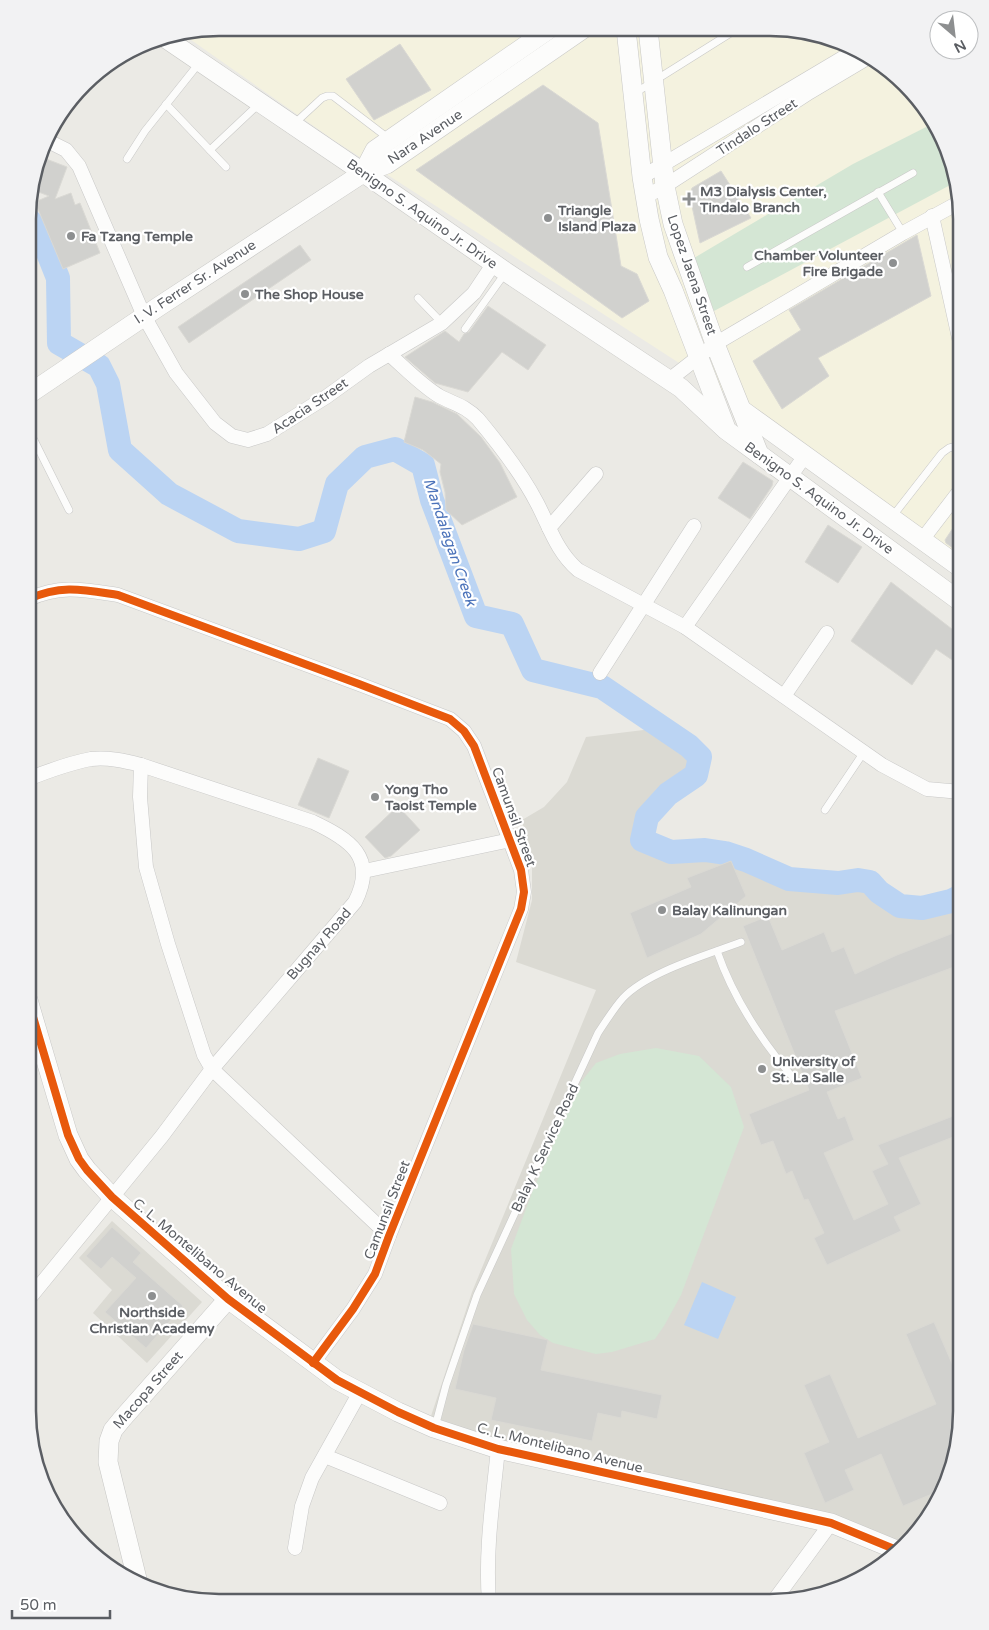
<svg xmlns="http://www.w3.org/2000/svg" width="989" height="1630" font-family="'Varela Round',sans-serif">
<style>
.commercial{fill:#f4f2df}
.education{fill:#dbdad3}
.green{fill:#d4e6d4}
.water{fill:#bbd4f3}
.lines{fill:none;stroke-linecap:round;stroke-linejoin:round}
.river{stroke:#bbd4f3;stroke-width:24}
.building{fill:#d1d1ce;stroke:#dad9d4}
.lane-casing{stroke:#c8c8c7;stroke-width:8}
.street-casing{stroke:#c8c8c7;stroke-width:15}
.secondary-casing{stroke:#c7c7c5;stroke-width:20}
.lane{stroke:#fcfcfb;stroke-width:7}
.street{stroke:#fcfcfb;stroke-width:14}
.secondary{stroke:#fcfcfb;stroke-width:19}
.cycleway-casing{stroke:#fff;stroke-width:11}
.cycleway{stroke:#e8590c;stroke-width:8}
.poi-dot{fill:#8d8f90;stroke:#fff;stroke-width:2}
.labels{text-anchor:middle;dominant-baseline:central;stroke-width:4.5;stroke-linejoin:round;paint-order:stroke}
.street-label{font-size:14px;fill:#5b5e63;stroke:#fff}
.poi-label{font-size:14px;font-weight:bold;fill:#5b5e63;stroke:#fff;text-anchor:start}
.water-label{font-size:15px;font-style:italic;fill:#4c73ba;stroke:#fff}
.rim{fill:none;stroke:#5b5e63;stroke-width:2.5}
</style>
<rect width="100%" height="100%" fill="#ebeae5"/>
<path class="commercial" d="M220 28 795 29 843 42 887 67 922 103 947 146 961 220V565L794 437 335 141 184 35Z"/>
<g class="education">
<path d="M660 728 689 746 700 757 699 766 696 775 668 794 647 817 642 840 671 852 705 850 725 853 746 860 789 879 838 883 858 880 870 882 879 892 900 906 922 908 951 901 961 896V1423L947 1484 922 1527 906 1544 820 1513 473 1434 431 1416 472 1292 596 990 516 962 532 900V868L522 820 544 807 567 782 586 737Z"/>
<path d="M112 1221 202 1302 147 1363 93 1313 112 1290 79 1258Z"/>
</g>
<g class="green">
<path d="M934 123 947 146 954 183 714 311 694 258 853 164Z"/>
<path d="M656 1048 699 1056 731 1087 744 1127 681 1295 664 1326 655 1339 612 1352 596 1354 553 1343 540 1335 527 1320 514 1294 511 1249 533 1190 581 1082 596 1063 620 1054Z"/>
</g>
<path class="water" d="M702 1282 736 1297 718 1339 684 1325Z"/>
<g class="lines">
<path class="river" d="M29 220 40 233 58 278 59 343 99 366 108 384 120 450 169 494 238 531 299 539 324 531 337 484 365 457 395 449 423 465 432 500 476 616 512 624 533 670 602 687 689 746 700 757 696 775 668 794 647 817 642 840 671 852 705 850 725 853 746 860 789 879 838 883 858 880 870 882 879 892 900 906 922 908 951 901 961 896"/>
</g>
<g class="building">
<path d="M400 44 431 90 374 120 346 79Z"/>
<path d="M543 85 598 123 621 266 637 274 649 301 622 318 416 170Z"/>
<path d="M41 157 67 167 55 199 71 193 75 205 80 203 100 253 63 269 35 202 49 196 31 189Z"/>
<path d="M721 171 751 218 700 243 690 197 692 188Z"/>
<path d="M917 235 931 296 818 358 829 376 782 409 753 361 801 330 789 310Z"/>
<path d="M300 245 311 260 189 343 178 327Z"/>
<path d="M488 306 546 345 528 370 502 352 468 392 435 383 405 357 445 331 459 342 464 334 469 332Z"/>
<path d="M415 397 432 402 457 414 481 437 500 463 517 497 462 525 446 510 445 492 440 472 441 464 423 450 404 442Z"/>
<path d="M743 462 773 481 772 486 750 519 718 498Z"/>
<path d="M961 516V554L946 543 945 540Z"/>
<path d="M828 525 862 547 838 583 805 562Z"/>
<path d="M891 582 961 636V666L936 649 912 685 851 641Z"/>
<path d="M318 758 349 771 329 818 298 805Z"/>
<path d="M398 806 420 830 391 856 385 858 365 837Z"/>
<path d="M731 861 746 896 701 934 647 958 630 913 691 887 687 878Z"/>
<path d="M768 916 782 950 824 932 832 952 844 947 855 974 897 955 961 930V984L954 967 835 1011 862 1078 827 1092 838 1119 845 1116 854 1140 824 1153 854 1220 888 1204 872 1171 888 1164 878 1145 961 1113V1134L899 1158 921 1204 894 1217 901 1231 827 1265 814 1238 824 1233 808 1199 804 1200 792 1171 786 1174 773 1141 761 1145 749 1114 809 1090 743 926Z"/>
<path d="M112 1227 141 1253 133 1262 183 1306 146 1348 105 1312 136 1278 112 1257 101 1269 86 1256Z"/>
<path d="M934 1322 953 1366 961 1363V1423L947 1484 944 1489 903 1506 881 1454 845 1470 854 1490 825 1503 804 1453 829 1442 804 1385 830 1374 858 1438 936 1404 906 1334Z"/>
<path d="M473 1324 548 1340 541 1370 662 1395 657 1419 622 1411 621 1418 598 1413 592 1441 491 1420 496 1398 455 1389 464 1350Z"/>
</g>
<g class="lines">
<defs>
<g id="lane">
<path d="M635 93 737 29"/>
<path d="M166 104 226 167"/>
<path d="M294 124 322 98 327 96H333L388 138"/>
<path d="M210 150 259 104"/>
<path d="M127 159 145 131 200 62"/>
<path d="M878 192 903 233"/>
<path d="M747 267 913 173"/>
<path d="M418 298 442 323"/>
<path d="M465 329 506 272"/>
<path d="M29 430 69 510"/>
<path d="M892 517 942 453 949 448 961 445"/>
<path d="M825 810 864 752"/>
<path d="M717 951C734 1000 762 1042 796 1081"/>
<path d="M435 1427 446 1385 477 1295 598 1033C606 1021 614 1008 623 998 647 972 707 955 741 942"/>
</g>
<g id="street">
<path d="M46 140 66 150 79 166 144 316 176 373 215 423 232 436 248 440 267 434 326 397 369 366 442 323 474 293 494 263"/>
<path d="M642 177 856 50"/>
<path d="M645 197 665 186 810 92 869 57"/>
<path d="M932 216 961 347"/>
<path d="M389 354C405 368 421 385 439 396 454 404 466 406 478 419 498 443 523 476 537 503 550 528 557 552 578 570L685 627 882 765 927 789 961 792"/>
<path d="M669 380 715 344 903 233 958 203"/>
<path d="M549 528 596 474"/>
<path d="M922 540 961 489"/>
<path d="M29 599C61 584 85 590 118 595L359 684 450 719 464 731 474 746 521 870 524 892 521 909 389 1236 375 1274 353 1309 313 1363"/>
<path d="M685 627 804 457"/>
<path d="M600 673 694 526"/>
<path d="M784 696 827 633"/>
<path d="M141 765 140 797 146 867 168 944 204 1055 212 1069 389 1236"/>
<path d="M364 871 510 840"/>
<path d="M28 1300 162 1136 212 1069 355 902C378 857 349 839 313 822L141 765C125 761 108 757 91 759 70 763 48 771 28 779"/>
<path d="M325 1456 440 1503"/>
<path d="M295 1548 302 1506 312 1478 360 1392"/>
<path d="M489 1602C485 1551 493 1499 498 1449"/>
<path d="M773 1602 831 1523"/>
</g>
<g id="secondary">
<path d="M626 29 642 177 649 219 658 257 673 290 725 426"/>
<path d="M648 29 665 186 673 224 715 344 759 454"/>
<path d="M165 38 352 165 506 272 681 388 726 430 961 602"/>
<path d="M363 173 375 150 551 28"/>
<path d="M29 394 158 307 363 173 387 164 583 29"/>
<path d="M742 410 961 568"/>
<path d="M28 1000 68 1135 79 1159 87 1170 112 1197 228 1299 337 1380 398 1412 434 1428 498 1449 831 1523 899 1551"/>
<path d="M138 1583 108 1462 109 1441 113 1430 122 1419 228 1299"/>
</g>
</defs>
<use href="#lane" class="lane-casing"/>
<use href="#street" class="street-casing"/>
<use href="#secondary" class="secondary-casing"/>
<use href="#lane" class="lane"/>
<use href="#street" class="street"/>
<use href="#secondary" class="secondary"/>
<defs>
<g id="cycleway">
<path d="M29 599C61 584 85 590 118 595L359 684 450 719 464 731 474 746 521 870 524 892 521 909 389 1236 375 1274 353 1309 313 1363"/>
<path d="M28 1000 68 1135 79 1159 87 1170 112 1197 228 1299 337 1380 398 1412 434 1428 498 1449 831 1523 899 1551"/>
</g>
</defs>
<use href="#cycleway" class="cycleway-casing"/>
<use href="#cycleway" class="cycleway"/>
</g>
<g class="poi-dot">
<path d="M686.5 191.5h5v5h5v5h-5v5h-5v-5h-5v-5h5z"/>
<circle cx="548" cy="218" r="5"/>
<circle cx="71" cy="236" r="5"/>
<circle cx="893" cy="263" r="5"/>
<circle cx="245" cy="294" r="5"/>
<circle cx="375" cy="797" r="5"/>
<circle cx="662" cy="910" r="5"/>
<circle cx="762" cy="1069" r="5"/>
<circle cx="152" cy="1296" r="5"/>
</g>
<g class="labels">
<g class="street-label">
<text transform="translate(757 127) rotate(-33)">Tindalo Street</text>
<text transform="translate(425 137) rotate(-34)">Nara Avenue</text>
<text transform="translate(422 214) rotate(35)">Benigno S. Aquino Jr. Drive</text>
<text transform="translate(692 275) rotate(71)">Lopez Jaena Street</text>
<text transform="translate(195 282) rotate(-33)">I. V. Ferrer Sr. Avenue</text>
<text transform="translate(310 406) rotate(-34)">Acacia Street</text>
<text transform="translate(819 498) rotate(36)">Benigno S. Aquino Jr. Drive</text>
<text transform="translate(514 817) rotate(70)">Camunsil Street</text>
<text transform="translate(319 944) rotate(-49)">Bugnay Road</text>
<text transform="translate(545 1148) rotate(-65)">Balay K Service Road</text>
<text transform="translate(387 1210) rotate(-69)">Camunsil Street</text>
<text transform="translate(200 1256) rotate(40)">C. L. Montelibano Avenue</text>
<text transform="translate(148 1390) rotate(-49)">Macopa Street</text>
<text transform="translate(560 1448) rotate(14)">C. L. Montelibano Avenue</text>
</g>
<g class="poi-label">
<text x="700" y="191">M3 Dialysis Center,<tspan x="700" dy="16">Tindalo Branch</tspan></text>
<text x="558" y="210">Triangle<tspan x="558" dy="16">Island Plaza</tspan></text>
<text x="81" y="236">Fa Tzang Temple</text>
<text x="883" y="255" text-anchor="end">Chamber Volunteer<tspan x="883" dy="16">Fire Brigade</tspan></text>
<text x="255" y="294">The Shop House</text>
<text x="385" y="789">Yong Tho<tspan x="385" dy="16">Taoist Temple</tspan></text>
<text x="672" y="910">Balay Kalinungan</text>
<text x="772" y="1061">University of<tspan x="772" dy="16">St. La Salle</tspan></text>
<text x="152" y="1312" text-anchor="middle">Northside<tspan x="152" dy="16">Christian Academy</tspan></text>
</g>
<g class="water-label">
<text transform="translate(450 542) rotate(71)">Mandalagan Creek</text>
</g>
</g>
<path d="M0 0H989V1630H0ZM219 36H770A183 183 0 0 1 953 219V1411A183 183 0 0 1 770 1594H219A183 183 0 0 1 36 1411V219A183 183 0 0 1 219 36Z" fill="#f2f2f3" fill-rule="evenodd"/>
<path class="rim" d="M219 36H770A183 183 0 0 1 953 219V1411A183 183 0 0 1 770 1594H219A183 183 0 0 1 36 1411V219A183 183 0 0 1 219 36Z"/>
<g transform="translate(954 35) rotate(152)"><circle r="24" fill="#ffffff" stroke="#bdbfc1"/>
<path d="M0-4L9 19L0 12L-9 19Z" fill="#8d8f90"/>
<text y="-8" font-size="14" font-weight="bold" text-anchor="middle" fill="#5b5e63">N</text>
</g>
<path d="M12 1610v8h98v-8" fill="none" stroke="#5b5e63" stroke-width="2.5"/>
<text x="20" y="1610" font-size="15" fill="#5b5e63" stroke="#ffffff" stroke-width="4" paint-order="stroke">50 m</text>
</svg>
